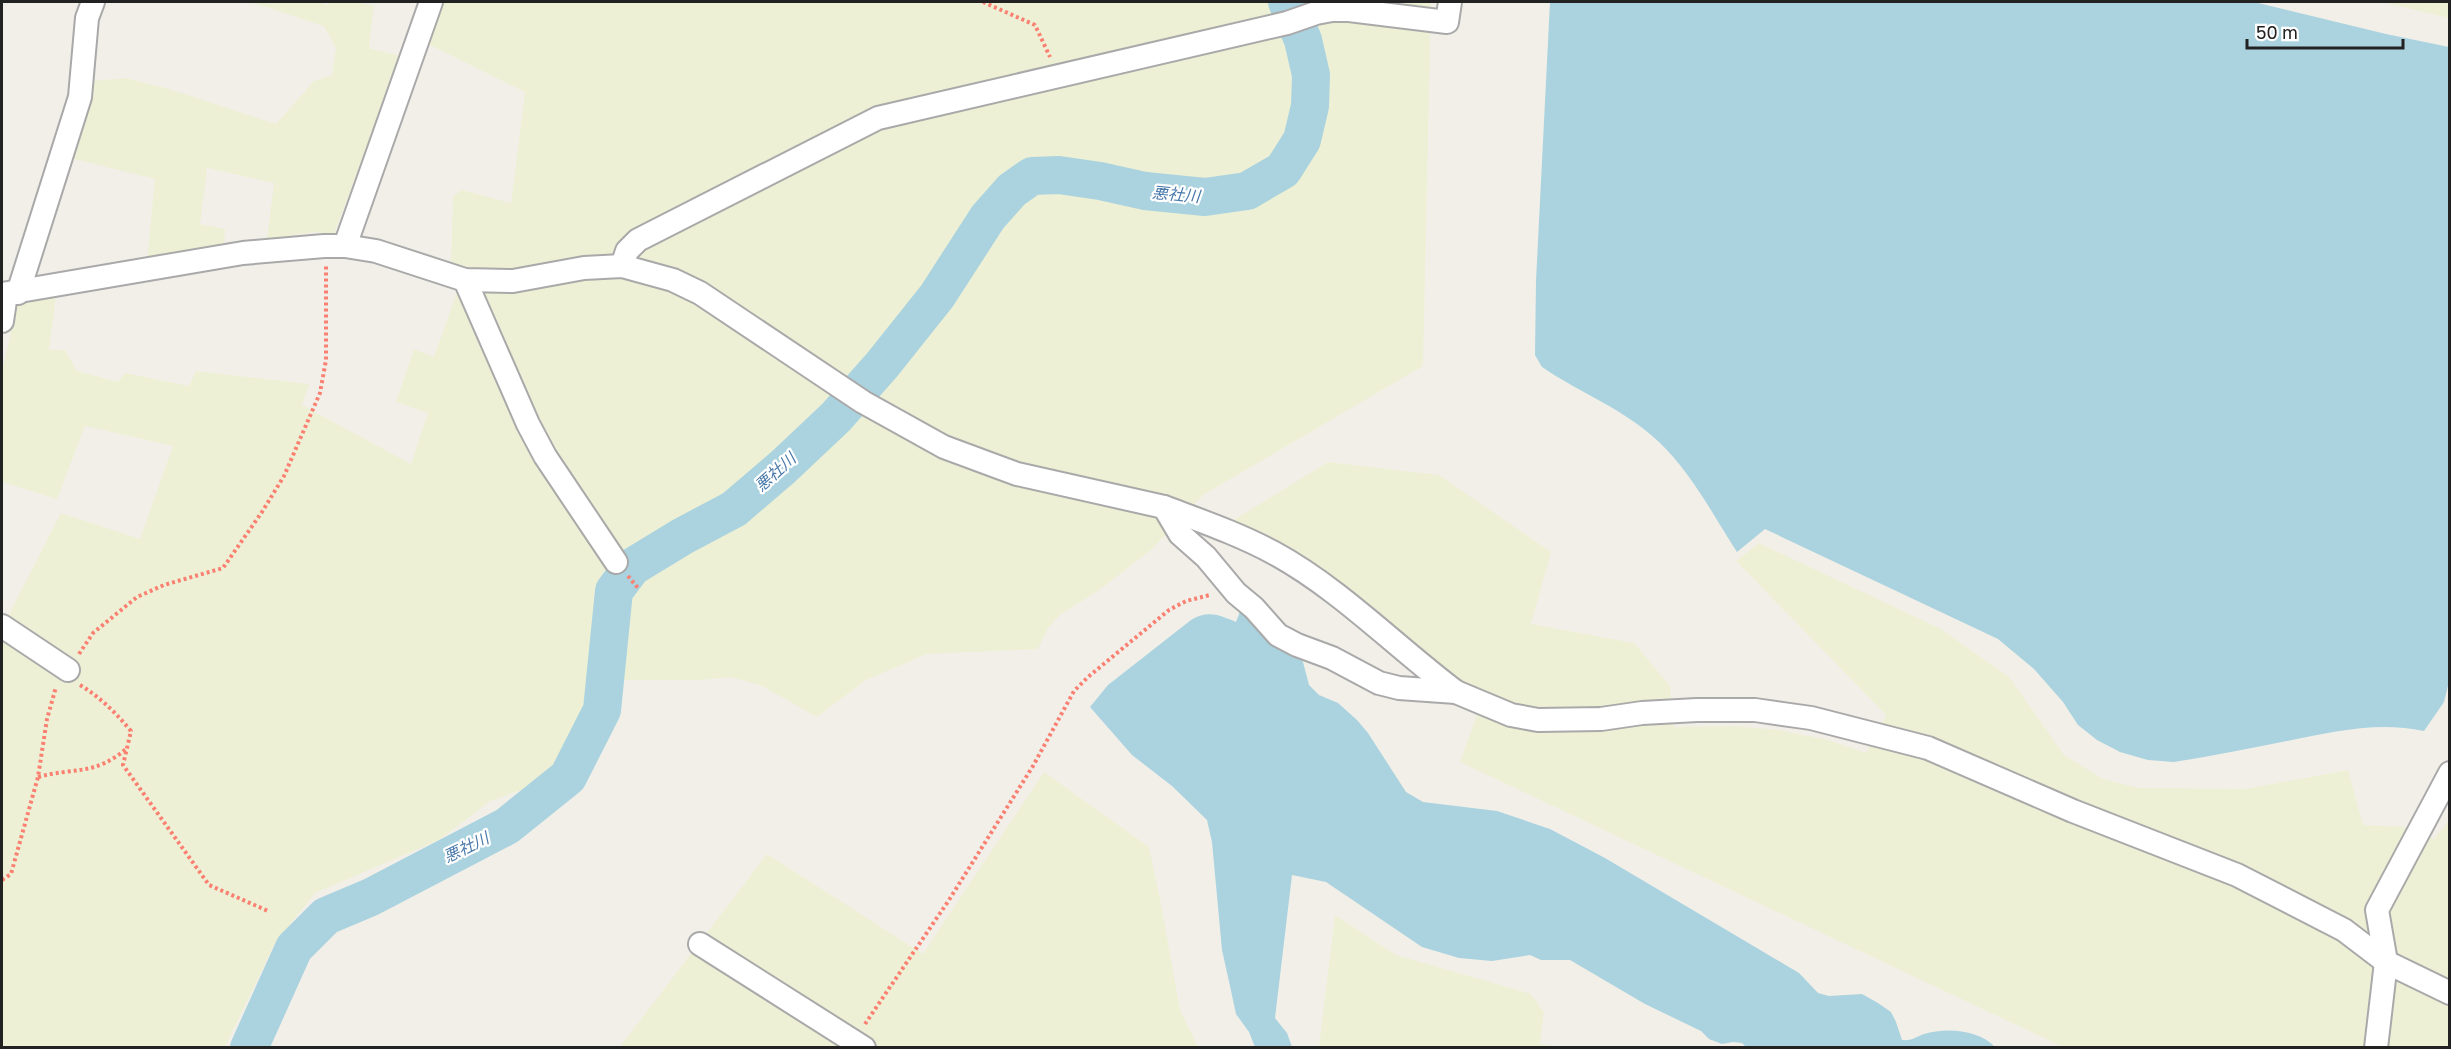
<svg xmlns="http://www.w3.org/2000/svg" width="2451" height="1049" font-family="'Golos Text','Noto Sans JP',sans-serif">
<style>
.farmland{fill:#eef0d5}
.water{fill:#aad3df}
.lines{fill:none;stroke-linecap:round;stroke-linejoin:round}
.river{stroke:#aad3df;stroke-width:38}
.minor-casing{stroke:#a9a9a9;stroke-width:26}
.path{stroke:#fa8072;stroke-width:4;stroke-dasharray:3 3;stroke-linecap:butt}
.minor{stroke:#fff;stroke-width:22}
.labels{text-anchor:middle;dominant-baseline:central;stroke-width:4.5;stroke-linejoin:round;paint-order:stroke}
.water-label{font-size:16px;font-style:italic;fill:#4a7aab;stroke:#fff}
</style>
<rect width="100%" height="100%" fill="#f2efe9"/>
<g class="farmland">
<path d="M250 2H319L327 5 329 2H359L374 6 369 48 401 56 334 234 314 232 267 239 274 183 207 168 200 224 225 229 224 248 147 260 155 179 66 157 92 81 125 78 169 89 276 124 314 81 332 75 336 48 324 26Z"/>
<path d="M443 2H1431L1423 366 1203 495 1152 549 1098 591 1061 614 1048 628 1038 649 927 654 866 680 817 717 760 685 730 677 701 680H594L575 733 554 767 524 789 490 801 439 840 315 893 274 945 225 1047H2V628L61 513 140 539 173 446 85 426 57 499 2 482V369L10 338 14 304 56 297 49 350H65L77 371 118 382 125 373 189 386 196 371 309 384 302 405 411 464 428 413 396 402 414 349 434 357 465 269 451 266 453 196 462 190 511 203 525 92 428 44Z"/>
<path d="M2381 2H2449V18Z"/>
<path d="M1328 462 1439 475 1551 552 1531 624 1634 643 1670 686 1674 727 1735 726 1779 730 1828 740 1866 753 1886 715 1736 561 1759 543 1941 629 2009 677 2064 755 2103 779 2139 788 2245 789 2348 770 2363 825 2408 827 2434 839 2449 820V1047H2063L1460 762 1484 695 1459 685 1279 547 1232 521Z"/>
<path d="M1044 772 1149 847 1161 904 1180 1010 1198 1047 619 1048 767 854 923 954Z"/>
<path d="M1335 915 1396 955 1531 994 1544 1012 1540 1044 1558 1047H1319Z"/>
</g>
<g class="water">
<path d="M1550 2H2254L2386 34 2449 47 2450 677 2444 702 2424 731C2377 721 2333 732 2287 741 2250 748 2212 756 2174 762L2148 760 2120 752 2097 740 2078 725 2063 702 2034 669 1998 639 1765 529 1737 552C1713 515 1691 472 1659 442 1626 410 1580 393 1542 367L1535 355 1536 281Z"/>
<path d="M1241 609 1295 652 1303 662 1309 685 1319 695 1338 703 1357 720 1368 733 1406 792 1423 802 1497 811 1550 829 1605 858 1799 973 1818 993 1829 996 1862 994 1878 1003 1891 1012 1896 1022 1902 1040C1912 1041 1916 1037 1924 1034 1947 1027 1979 1030 1995 1047L1747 1048 1742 1043 1733 1042 1722 1044 1709 1039 1701 1031 1645 1004 1570 960H1541L1530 955 1492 961 1459 958 1422 947 1326 882 1292 875 1275 1018 1287 1033 1292 1047H1255L1249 1032 1236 1014 1230 986 1222 950 1212 842 1207 820 1172 786 1132 755 1090 707 1108 685 1191 620C1208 610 1219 615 1236 622Z"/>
</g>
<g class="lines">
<path class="river" d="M249 1048 294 948 326 916 371 897 507 826 568 777 602 710 614 591 632 567 683 536 734 509 783 467 836 417 882 365 937 296 988 217 1012 190 1032 176 1059 175 1100 181 1145 191 1205 197 1247 191 1283 170 1302 140 1310 106 1311 75 1303 40 1287 2"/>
<defs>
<g id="minor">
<path d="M345 246 431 2"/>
<path d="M622 266 627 251 638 240 878 118 1287 23 1316 13 1332 10H1349L1447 22 1450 2"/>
<path d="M465 280 528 424 545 456 616 562"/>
<path d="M18 293 80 97 87 18 93 2"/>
<path d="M2 294 243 253 324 246H345L376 251 465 280 513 281 584 268 622 266 673 280 700 293 863 402 944 447 1017 474 1164 507 1180 534 1206 557 1236 593 1254 608 1278 635 1297 645 1332 658 1379 683 1399 688 1456 692 1511 715 1538 720 1601 719 1642 713 1697 710H1755L1811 718 1928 748 2073 811 2237 875 2344 930 2386 962 2450 993"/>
<path d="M2 321 6 294"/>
<path d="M1164 507C1201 521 1239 534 1274 553 1340 589 1395 646 1456 692"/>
<path d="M2 626 68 670"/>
<path d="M700 944 864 1048"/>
<path d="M2376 1048 2386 962 2377 910 2450 773"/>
</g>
</defs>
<use href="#minor" class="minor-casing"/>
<g class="path">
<path d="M983 2 1035 25 1050 57"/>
<path d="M628 576 638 588"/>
<path d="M79 654 93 633 137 597 164 585 223 568 262 512 284 476 320 393 326 360V265"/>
<path d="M80 685C100 697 116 713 131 731L123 765 209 885 268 911"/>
<path d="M38 777C75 767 94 776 126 749"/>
<path d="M2 880 11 874 38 777 47 719 56 687"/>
<path d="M865 1024 949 900 1033 766 1074 691 1088 677 1169 610 1186 601 1210 595"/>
</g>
<use href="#minor" class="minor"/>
</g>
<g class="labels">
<g class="water-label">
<text transform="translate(1176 194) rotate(5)">悪社川</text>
<text transform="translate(775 472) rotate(-42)">悪社川</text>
<text transform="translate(466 847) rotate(-26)">悪社川</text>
</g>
</g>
<rect width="2451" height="1049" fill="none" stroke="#222222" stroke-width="6"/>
<path d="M2247 39v9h156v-9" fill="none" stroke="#222222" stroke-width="3"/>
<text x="2256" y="39" font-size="18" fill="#222222" stroke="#ffffff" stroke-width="4.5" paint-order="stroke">50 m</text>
</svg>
